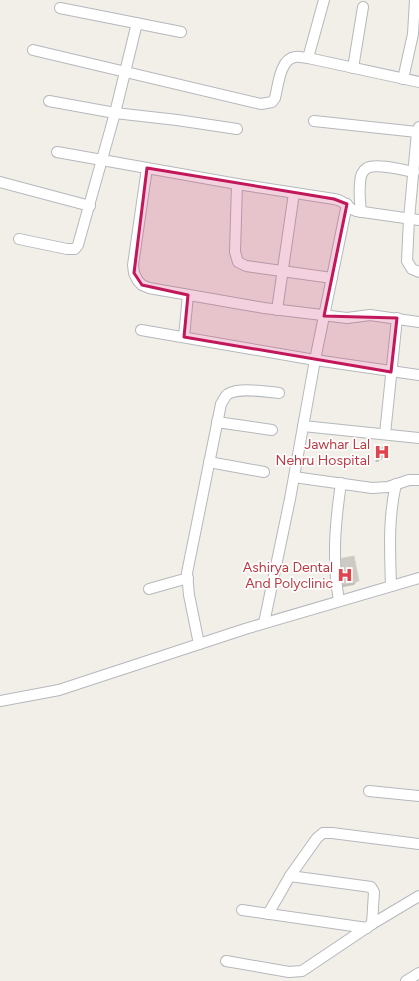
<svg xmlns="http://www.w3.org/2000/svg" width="419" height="981" font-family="Figtree,sans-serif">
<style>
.shadow{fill:#0003}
.building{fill:#cccac5;stroke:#d6d1c6}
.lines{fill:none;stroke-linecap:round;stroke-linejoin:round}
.minor-casing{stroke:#b5b8bc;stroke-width:12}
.minor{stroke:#fff;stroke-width:10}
.marked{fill:#c2185b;fill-opacity:0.2;stroke:#c2185b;stroke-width:3;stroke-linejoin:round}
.labels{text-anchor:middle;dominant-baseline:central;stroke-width:3.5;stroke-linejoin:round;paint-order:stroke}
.health-label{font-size:14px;fill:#be3a42;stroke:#fff;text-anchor:end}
</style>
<rect width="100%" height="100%" fill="#f1efe8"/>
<g class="shadow">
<path d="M383 447 387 454 381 460H380L378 462H375L378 456 376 455V451Z"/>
<path d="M334 564 358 580 354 585 338 588Z"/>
</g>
<g class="building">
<path d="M383 446H386L385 448 389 449 388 455 386 454 385 458 383 457 381 460 377 459 378 454H380V453L377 451 378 447 382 448Z"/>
<path d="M354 556 359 581 343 584 338 559Z"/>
</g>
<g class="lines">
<defs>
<g id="minor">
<path d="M60 8 181 32"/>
<path d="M33 50 261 104 272 102 275 98C278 86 280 59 295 57 299 56 304 58 308 58L419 82"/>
<path d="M308 58 324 0"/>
<path d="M353 68 363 7"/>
<path d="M403 79 413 34 415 0"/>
<path d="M49 101 115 113 177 120 237 129"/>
<path d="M314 121 417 132"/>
<path d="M419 127 417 132 409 219 407 261 412 269 419 272"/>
<path d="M57 152 237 184 334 199C347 201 346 208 356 211L419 220"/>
<path d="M147 168 133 265 134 273 138 281 142 285 149 288 264 308 347 318 370 315 419 322"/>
<path d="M0 182 90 206"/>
<path d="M237 184 235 252 238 262 246 266 332 278"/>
<path d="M361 212C360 203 359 193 360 184 360 178 362 171 367 168 377 163 403 170 414 172"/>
<path d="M19 239 67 249H75L78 245 115 113 137 23"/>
<path d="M277 310 294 193"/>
<path d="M141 330 315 360 419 375"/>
<path d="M184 337 188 295"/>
<path d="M217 422 272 430"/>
<path d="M303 426 419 438"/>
<path d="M385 434 397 318"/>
<path d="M209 462 264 472"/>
<path d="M294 477 372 488 388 487 409 480H419"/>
<path d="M391 586C390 551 388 518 396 484"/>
<path d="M149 589 188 578"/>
<path d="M339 601C332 560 335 524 341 483"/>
<path d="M264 623 290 499 315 360 347 204"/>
<path d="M199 644 189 595 187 573 221 404C223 401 225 396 228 394 240 387 266 392 279 393"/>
<path d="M0 701 59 690 245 629 419 578"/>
<path d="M369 791 419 796"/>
<path d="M290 876 371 887 374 892 372 924"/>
<path d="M242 910 367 928"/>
<path d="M268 914 290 876 317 838 323 833H332L419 844"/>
<path d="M226 961 289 972 302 971 372 924 419 896"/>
<path d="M406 981 419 973"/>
</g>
</defs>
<use href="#minor" class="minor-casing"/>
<use href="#minor" class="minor"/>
</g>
<path class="marked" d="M147 168 334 199 347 204 324 316 397 318 391 372 184 337 188 295 142 285 134 273Z"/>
<defs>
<symbol id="hospital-bare" viewBox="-9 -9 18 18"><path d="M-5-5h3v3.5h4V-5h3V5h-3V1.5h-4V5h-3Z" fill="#e0444e" stroke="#fff" stroke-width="2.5" paint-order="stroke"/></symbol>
</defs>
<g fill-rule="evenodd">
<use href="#hospital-bare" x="371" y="441" width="22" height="22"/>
<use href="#hospital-bare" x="334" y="564" width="22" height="22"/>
</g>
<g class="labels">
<g class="health-label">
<text x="370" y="444">Jawhar Lal<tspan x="370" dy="16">Nehru Hospital</tspan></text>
<text x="333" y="567">Ashirya Dental<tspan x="333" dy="16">And Polyclinic</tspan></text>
</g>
</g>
</svg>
